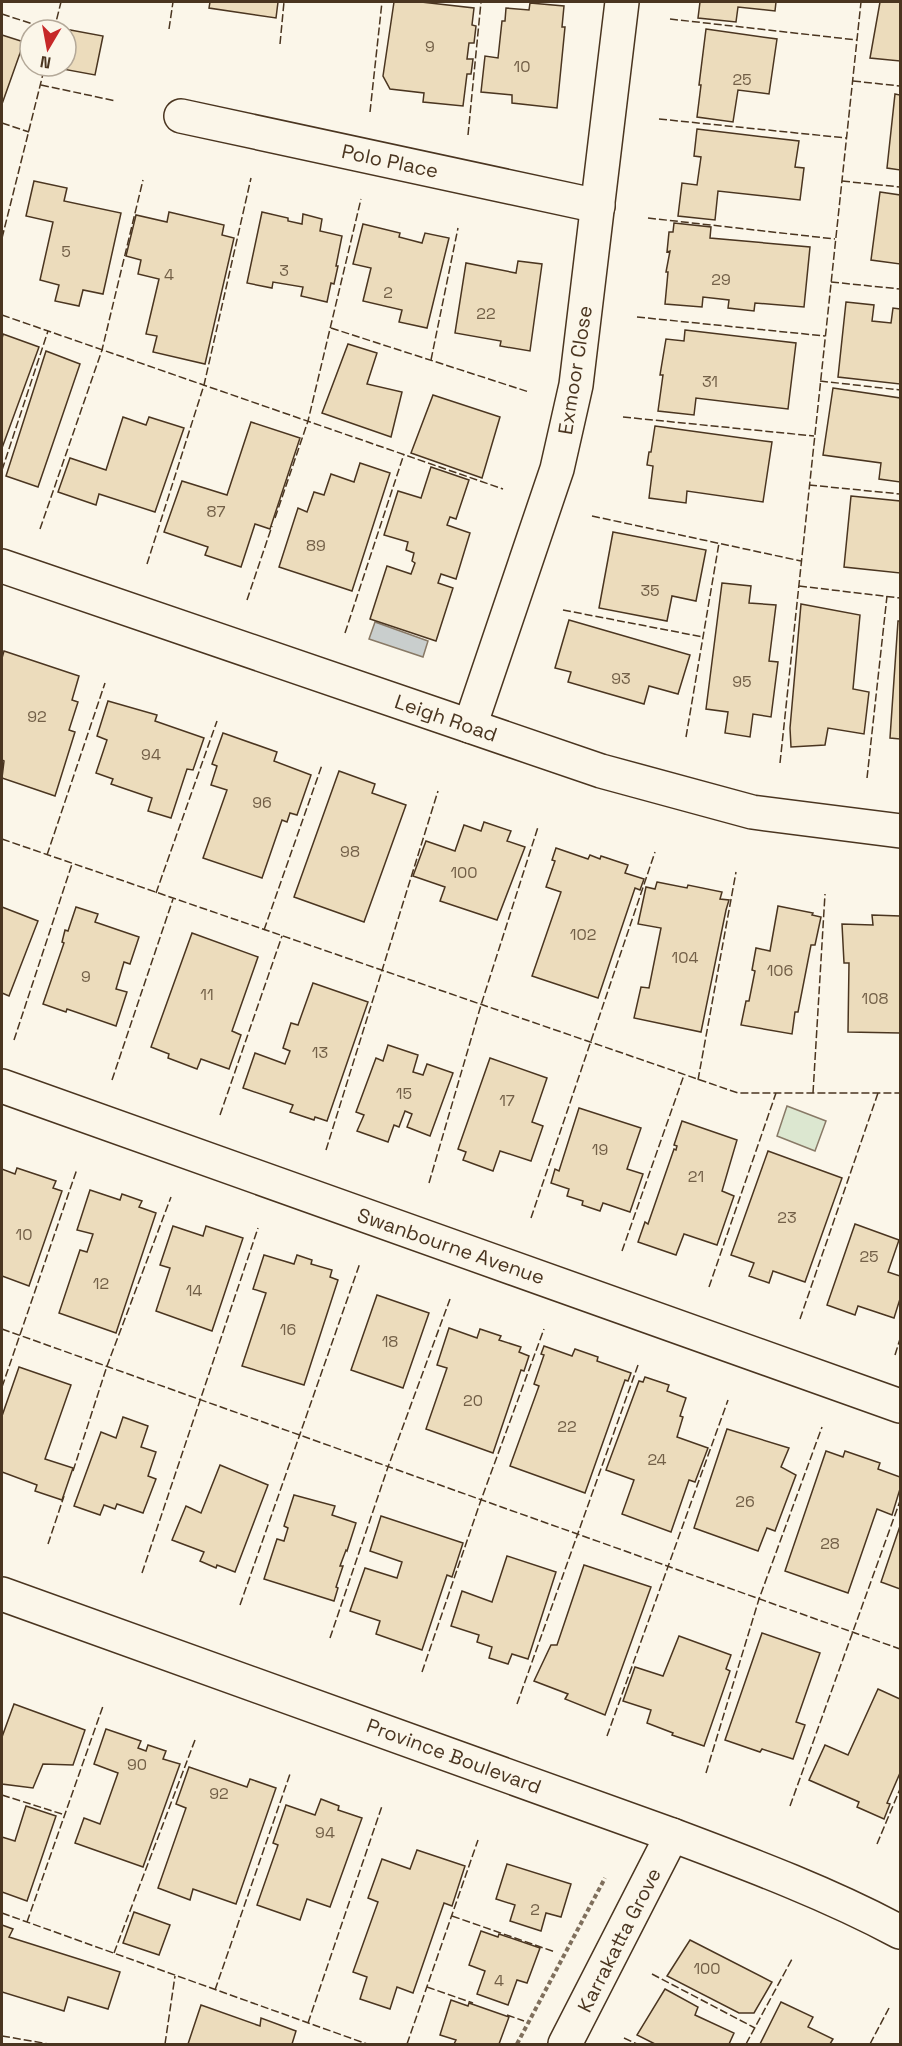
<svg xmlns="http://www.w3.org/2000/svg" width="902" height="2046" font-family="'Space Grotesk',sans-serif">
<style>
.green{fill:#dce7d0;stroke:#887966;stroke-width:1.5}
.water{fill:#c9cecd;stroke:#887966;stroke-width:1.5}
.building{fill:#ecdcbc;stroke:#4a3520;stroke-width:1.5}
.lines{fill:none;stroke-linecap:round;stroke-linejoin:round}
.minor-casing{stroke:#4a3520;stroke-width:36}
.path{stroke:#7f6f5c;stroke-width:4;stroke-dasharray:4.5 3;stroke-linecap:butt}
.minor{stroke:#fbf6e9;stroke-width:33}
.fence{stroke:#4a3520;stroke-width:1.5;stroke-dasharray:8 3;stroke-linecap:butt}
.labels{text-anchor:middle;dominant-baseline:central;stroke-width:4.5;stroke-linejoin:round;paint-order:stroke}
.number-label{font-size:16px;fill:#725f47}
.street-label{font-size:20px;fill:#4a3520;stroke:#fbf6e9}
</style>
<rect width="100%" height="100%" fill="#fbf6e9"/>
<path class="green" d="M787 1106 826 1121 815 1151 777 1136Z"/>
<path class="water" d="M375 622 428 641 423 657 369 639Z"/>
<g class="building">
<path d="M210 2H278L276 18 209 8Z"/>
<path d="M394 2H421L474 8 472 25 476 26 474 43H469L467 59H473L471 74H467L463 106 423 102 424 93 390 89 383 76Z"/>
<path d="M700 2H776L775 11 738 7 736 22 698 18Z"/>
<path d="M880 2H900V61L870 58Z"/>
<path d="M530 3 564 6 562 27H565L557 108 512 103V95L481 92 485 56 498 58 502 21H505L506 8 529 10Z"/>
<path d="M65 29 103 36 95 75 57 68V66H66Z"/>
<path d="M706 29 777 39 769 94 738 90 733 122 697 117 701 85H699Z"/>
<path d="M2 35 24 42 2 104Z"/>
<path d="M895 94 900 95V170L887 168Z"/>
<path d="M697 129 799 141 795 167 804 168 800 200 718 191 715 220 678 216 682 183 697 185 701 157 694 156Z"/>
<path d="M34 181 67 188 64 201 121 213 103 294 83 290 79 306 55 301 59 285 40 280 53 222 26 216Z"/>
<path d="M880 192 900 195V264L871 260Z"/>
<path d="M169 212 224 225 222 235 234 238 205 364 153 352 157 336 146 334 159 279 138 274 141 260 126 256 136 215 167 222Z"/>
<path d="M262 212 288 218V221L302 224 303 214 322 219 320 231 342 236 336 266H338L334 284 331 283 327 302 301 296 303 287 273 282 272 288 247 283Z"/>
<path d="M674 223 711 227 710 238 810 247 804 307 755 303 754 311 728 308 729 300 703 297 702 307 665 304 668 272H666L670 251 667 252 669 232H673Z"/>
<path d="M363 224 400 233 399 237 422 243 425 233 449 238 427 328 399 322 402 310 363 301 371 268 353 264Z"/>
<path d="M518 261 542 264 530 351 500 346 501 341 455 333 466 263 516 273Z"/>
<path d="M846 302 874 305 872 321 891 323 893 308 900 309V384L838 377Z"/>
<path d="M685 330 796 343 788 409 696 398 694 415 658 411 663 375H660L666 339 684 341Z"/>
<path d="M3 334 39 347 2 448V339Z"/>
<path d="M348 344 377 353 367 384 402 392 391 437 322 413Z"/>
<path d="M46 351 80 364 38 487 6 476Z"/>
<path d="M833 388 900 398V482L879 479 881 463 823 455Z"/>
<path d="M433 395 500 417 482 478 411 453Z"/>
<path d="M123 417 146 425 149 417 184 428 155 512 99 494 96 505 58 492 70 458 106 470Z"/>
<path d="M251 422 300 438 270 529 255 524 241 567 205 555 208 547 164 532 182 481 227 495Z"/>
<path d="M655 426 772 442 763 502 687 491 686 503 649 498 653 466 647 465 649 452H651Z"/>
<path d="M360 463 390 473 352 591 279 567 298 508 307 512 314 492 324 495 331 474 354 482Z"/>
<path d="M431 467 469 480 456 519 450 517 447 525 470 533 456 579 441 574 438 583 453 588 436 641 370 619 387 566 411 574 415 563 412 561 414 553 406 550 408 542 384 535 398 491 421 498Z"/>
<path d="M851 496 900 501V573L844 567Z"/>
<path d="M613 532 706 550 696 601 672 596 667 621 599 608Z"/>
<path d="M722 583 751 586 749 603 776 605 769 661 778 662 771 717 753 714 750 737 725 733 728 712 706 709Z"/>
<path d="M801 604 860 615 853 689 869 692 864 734 828 728 825 745 791 747 790 728Z"/>
<path d="M569 620 690 655 678 694 649 686 644 704 568 682 571 672 555 668Z"/>
<path d="M898 621H900V739L890 738Z"/>
<path d="M4 651 79 676 72 700 78 702 69 730 75 732 55 796 2 778 4 761 2 760V658Z"/>
<path d="M108 701 157 715 155 721 204 738 193 770 187 769 171 818 148 811 152 798 111 784 113 779 96 773 107 740 97 736Z"/>
<path d="M223 733 277 752 274 761 311 775 297 815 290 813 287 822 282 820 262 878 203 858 227 790 211 785 217 766 212 764Z"/>
<path d="M339 771 375 784 372 793 406 805 364 922 294 897Z"/>
<path d="M484 822 511 831 507 841 525 847 497 920 440 901 445 887 413 876 426 841 455 851 464 825 481 831Z"/>
<path d="M556 848 588 859 590 855 600 859 601 856 628 865 625 873 644 879 640 890 635 888 598 998 532 976 561 892 546 887 555 861 552 860Z"/>
<path d="M657 882 687 888 688 885 722 892 720 899 729 900 726 910 701 1032 634 1018 641 987 649 988 661 928 638 924 646 887 655 889Z"/>
<path d="M778 906 813 913 812 915 821 917 815 945H811L798 1012H795L792 1034 741 1025 746 1001H749L755 971 752 970 756 948 770 951Z"/>
<path d="M2 907 38 921 9 996 2 993Z"/>
<path d="M76 907 98 914 95 922 139 937 130 964 124 962 116 989 127 992 116 1026 67 1009 66 1012 43 1004 64 943 62 942 65 930 68 931Z"/>
<path d="M872 915 900 916V1033L848 1032 849 963H844L842 924 873 925Z"/>
<path d="M192 933 258 957 232 1031 241 1035 229 1069 201 1059 197 1069 168 1058 169 1054 151 1047Z"/>
<path d="M313 983 368 1002 327 1121 315 1117 314 1120 290 1112 293 1105 243 1088 255 1053 285 1064 290 1051 283 1048 291 1023 298 1025Z"/>
<path d="M388 1045 418 1055 413 1072 423 1075 427 1064 453 1073 430 1136 407 1127 412 1114 405 1111 399 1127 394 1125 388 1142 357 1131 364 1115 356 1112 376 1058 383 1061Z"/>
<path d="M490 1058 547 1078 532 1122 543 1126 531 1161 500 1151 493 1171 463 1160 466 1152 458 1149Z"/>
<path d="M579 1108 641 1128 627 1169 643 1174 630 1212 603 1203 600 1211 582 1205 583 1201 567 1196 569 1189 551 1183 555 1169 559 1171Z"/>
<path d="M682 1121 737 1140 722 1191 734 1196 717 1245 684 1234 676 1255 638 1242 645 1222 648 1224 674 1149 676 1150 677 1146 674 1145Z"/>
<path d="M768 1151 842 1178 805 1282 773 1271 769 1283 749 1276 754 1263 731 1255Z"/>
<path d="M17 1168 56 1181 53 1188 62 1191 29 1286 2 1276V1169L15 1174Z"/>
<path d="M90 1190 120 1200 122 1194 142 1201 139 1207 156 1213 116 1333 59 1313 80 1250 87 1252 93 1234 77 1230Z"/>
<path d="M855 1224 899 1240 888 1272 900 1276V1299L894 1318 858 1306 855 1315 827 1305Z"/>
<path d="M173 1226 203 1236 206 1226 243 1238 212 1331 156 1311 170 1268 160 1265Z"/>
<path d="M264 1255 294 1264 297 1255 312 1260 311 1264 332 1270 330 1277 338 1280 304 1385 242 1366 266 1293 253 1289Z"/>
<path d="M377 1295 429 1313 403 1388 351 1370Z"/>
<path d="M449 1328 477 1338 480 1329 501 1336 499 1340 521 1347 519 1352 529 1356 524 1371 521 1370 493 1453 426 1429 447 1368 437 1365Z"/>
<path d="M544 1346 572 1356 575 1349 598 1357 597 1361 631 1373 628 1381 625 1380 585 1493 510 1466 539 1386 534 1384 544 1355 541 1354Z"/>
<path d="M19 1367 71 1385 45 1459 73 1468 62 1500 35 1491 37 1485 2 1472V1416Z"/>
<path d="M645 1377 669 1385 667 1391 686 1398 680 1416 683 1417 677 1437 708 1448 695 1482 689 1480 671 1532 622 1514 634 1480 606 1470 639 1381 643 1382Z"/>
<path d="M123 1417 148 1426 141 1447 156 1452 148 1476 156 1479 143 1513 117 1504 115 1509 104 1505 100 1515 74 1506 101 1432 116 1438Z"/>
<path d="M727 1429 789 1448 781 1467 796 1475 775 1531 767 1528 758 1551 694 1528Z"/>
<path d="M826 1451 843 1457 845 1451 880 1463 878 1469 900 1477V1489L892 1515 877 1509 848 1593 785 1571Z"/>
<path d="M220 1465 268 1485 235 1572 217 1565 216 1568 200 1561 204 1552 172 1540 186 1506 201 1513Z"/>
<path d="M294 1495 335 1506 332 1515 356 1523 347 1551 346 1550 340 1566H343L336 1587 338 1588 334 1601 264 1579 277 1539 284 1541 288 1528 284 1526Z"/>
<path d="M381 1516 463 1543 452 1577 447 1575 422 1650 376 1634 380 1621 350 1611 365 1568 397 1578 402 1562 370 1551Z"/>
<path d="M900 1526V1589L881 1582Z"/>
<path d="M507 1556 556 1572 528 1659 512 1654 508 1664 489 1658 492 1647 477 1642 479 1635 451 1626 462 1591 492 1602Z"/>
<path d="M584 1565 651 1587 605 1715 565 1699 568 1694 534 1681 551 1645H557Z"/>
<path d="M762 1633 820 1653 796 1722 805 1725 793 1759 762 1749 760 1752 725 1740Z"/>
<path d="M679 1636 731 1655 726 1669 730 1671 704 1746 672 1735 673 1733 647 1723 651 1710 623 1701 635 1667 663 1676Z"/>
<path d="M878 1689 900 1699V1773L887 1803 890 1804 884 1819 857 1807 859 1802 809 1780 825 1745 848 1755Z"/>
<path d="M14 1704 85 1730 73 1765 43 1764 33 1788 2 1784V1737Z"/>
<path d="M106 1729 141 1741 138 1748 146 1751 148 1745 166 1751 163 1759 180 1764 143 1867 75 1843 84 1818 100 1824 118 1773 94 1764Z"/>
<path d="M189 1767 247 1787 250 1779 276 1788 236 1904 193 1889 190 1900 158 1888 186 1808 176 1804Z"/>
<path d="M321 1799 339 1806 338 1810 362 1818 330 1907 307 1899 300 1920 257 1905 278 1845 273 1843 286 1805 315 1815Z"/>
<path d="M26 1806 56 1816 27 1901 2 1892V1837L15 1841Z"/>
<path d="M417 1850 465 1866 452 1906 444 1903 413 1993 397 1987 390 2009 360 1999 367 1977 353 1972 378 1902 368 1898 382 1859 410 1869Z"/>
<path d="M507 1864 571 1884 561 1917 546 1913 541 1931 510 1921 515 1905 496 1899Z"/>
<path d="M134 1912 170 1925 159 1955 123 1943Z"/>
<path d="M2 1925 13 1929 9 1937 120 1972 108 2009 68 1997 64 2011 2 1992Z"/>
<path d="M481 1931 498 1937 499 1934 540 1948 527 1983 517 1980 508 2005 477 1994 485 1971 469 1965Z"/>
<path d="M690 1940 772 1982 754 2013H739L667 1976Z"/>
<path d="M665 1989 698 2007 695 2015 734 2033 729 2044H655L637 2035Z"/>
<path d="M451 2000 468 2006 469 2003 509 2017 499 2044H454L456 2040 440 2035Z"/>
<path d="M781 2002 813 2017 808 2027 833 2039 830 2044H760Z"/>
<path d="M201 2005 260 2026 261 2018 296 2031 292 2044H188Z"/>
</g>
<g class="lines">
<defs>
<g id="minor">
<path d="M181 116 598 206"/>
<path d="M2 566 601 771 752 812 900 831"/>
<path d="M470 726 557 469 576 385 622 2"/>
<path d="M2 1086 900 1406"/>
<path d="M2 1594 672 1835C749 1864 827 1893 900 1932"/>
<path d="M565 2044 672 1835"/>
</g>
</defs>
<use href="#minor" class="minor-casing"/>
<path class="path" d="M517 2044 605 1878"/>
<use href="#minor" class="minor"/>
<g class="fence">
<path d="M2 14 51 30"/>
<path d="M670 19 857 40"/>
<path d="M169 29 173 2"/>
<path d="M54 30 61 2"/>
<path d="M280 44 284 2"/>
<path d="M853 81 900 86"/>
<path d="M41 85 116 101"/>
<path d="M370 112 382 2"/>
<path d="M659 119 846 138"/>
<path d="M2 123 29 132"/>
<path d="M468 135 481 2"/>
<path d="M842 181 900 187"/>
<path d="M648 218 835 239"/>
<path d="M2 238 45 66"/>
<path d="M831 282 900 289"/>
<path d="M2 315 503 489"/>
<path d="M637 317 825 336"/>
<path d="M331 328 529 392"/>
<path d="M431 360 458 228"/>
<path d="M820 381 900 390"/>
<path d="M623 417 814 436"/>
<path d="M2 470 48 331"/>
<path d="M809 485 900 494"/>
<path d="M592 516 801 561"/>
<path d="M275 518 308 421 361 199"/>
<path d="M40 529 102 350 143 180"/>
<path d="M147 564 204 385 251 178"/>
<path d="M799 586 900 598"/>
<path d="M247 600 272 526"/>
<path d="M563 610 703 637"/>
<path d="M345 633 404 454"/>
<path d="M686 737 719 543"/>
<path d="M780 763 861 2"/>
<path d="M867 778 887 596"/>
<path d="M2 839 738 1093H900"/>
<path d="M47 855 105 683"/>
<path d="M156 893 217 721"/>
<path d="M264 930 322 765"/>
<path d="M14 1040 72 864"/>
<path d="M112 1080 173 899"/>
<path d="M698 1080 736 872"/>
<path d="M813 1093 825 894"/>
<path d="M220 1115 282 936"/>
<path d="M326 1150 438 791"/>
<path d="M429 1183 481 1005 538 827"/>
<path d="M531 1218 655 852"/>
<path d="M622 1251 684 1075"/>
<path d="M709 1287 776 1093"/>
<path d="M800 1319 878 1093"/>
<path d="M2 1329 900 1649"/>
<path d="M895 1355 900 1339"/>
<path d="M2 1387 77 1169"/>
<path d="M73 1471 107 1366 171 1197"/>
<path d="M48 1544 64 1496"/>
<path d="M142 1573 258 1228"/>
<path d="M240 1605 360 1263"/>
<path d="M330 1638 388 1467 450 1299"/>
<path d="M422 1672 481 1500 544 1329"/>
<path d="M517 1704 638 1365"/>
<path d="M607 1736 728 1400"/>
<path d="M706 1773 759 1599 822 1427"/>
<path d="M2 1795 65 1815"/>
<path d="M790 1806 900 1501"/>
<path d="M877 1844 900 1789"/>
<path d="M2 1913 367 2044"/>
<path d="M452 1916 555 1952"/>
<path d="M27 1922 103 1706"/>
<path d="M114 1953 195 1740"/>
<path d="M652 1974 755 2028"/>
<path d="M427 1987 473 2003"/>
<path d="M215 1990 290 1774"/>
<path d="M507 2015 524 2021"/>
<path d="M308 2023 382 1806"/>
<path d="M2 2036 49 2044"/>
<path d="M624 2038 637 2044"/>
<path d="M165 2044 175 1976"/>
<path d="M407 2044 478 1840"/>
<path d="M746 2044 792 1959"/>
<path d="M870 2044 889 2008"/>
</g>
</g>
<g class="labels">
<g class="number-label">
<text x="430" y="46">9</text>
<text x="522" y="66">10</text>
<text x="742" y="79">25</text>
<text x="66" y="251">5</text>
<text x="284" y="270">3</text>
<text x="169" y="274">4</text>
<text x="721" y="279">29</text>
<text x="388" y="292">2</text>
<text x="486" y="313">22</text>
<text x="710" y="381">31</text>
<text x="216" y="511">87</text>
<text x="316" y="545">89</text>
<text x="650" y="590">35</text>
<text x="621" y="678">93</text>
<text x="742" y="681">95</text>
<text x="37" y="716">92</text>
<text x="151" y="754">94</text>
<text x="262" y="802">96</text>
<text x="350" y="851">98</text>
<text x="464" y="872">100</text>
<text x="583" y="934">102</text>
<text x="685" y="957">104</text>
<text x="780" y="970">106</text>
<text x="86" y="976">9</text>
<text x="207" y="994">11</text>
<text x="875" y="998">108</text>
<text x="320" y="1052">13</text>
<text x="404" y="1093">15</text>
<text x="507" y="1100">17</text>
<text x="600" y="1149">19</text>
<text x="696" y="1176">21</text>
<text x="787" y="1217">23</text>
<text x="24" y="1234">10</text>
<text x="869" y="1256">25</text>
<text x="101" y="1283">12</text>
<text x="194" y="1290">14</text>
<text x="288" y="1329">16</text>
<text x="390" y="1341">18</text>
<text x="473" y="1400">20</text>
<text x="567" y="1426">22</text>
<text x="657" y="1459">24</text>
<text x="745" y="1501">26</text>
<text x="830" y="1543">28</text>
<text x="137" y="1764">90</text>
<text x="219" y="1793">92</text>
<text x="325" y="1832">94</text>
<text x="535" y="1909">2</text>
<text x="707" y="1968">100</text>
<text x="499" y="1980">4</text>
</g>
<g class="street-label">
<text transform="translate(390 161) rotate(12)">Polo Place</text>
<text transform="translate(575 370) rotate(-81)">Exmoor Close</text>
<text transform="translate(446 718) rotate(19)">Leigh Road</text>
<text transform="translate(451 1246) rotate(19)">Swanbourne Avenue</text>
<text transform="translate(454 1756) rotate(20)">Province Boulevard</text>
<text transform="translate(619 1940) rotate(-63)">Karrakatta Grove</text>
</g>
</g>
<rect width="902" height="2046" fill="none" stroke="#4a3520" stroke-width="6"/>
<g transform="translate(48 48) rotate(190)"><circle r="28" fill="#fbf6e9" stroke="#b4a999" stroke-width="1.5"/>
<path d="M0-4.5L10 22L0 15L-10 22Z" fill="#c62828"/>
<text y="-9" font-size="16" font-weight="bold" text-anchor="middle" fill="#4a3520">N</text>
</g>
</svg>
